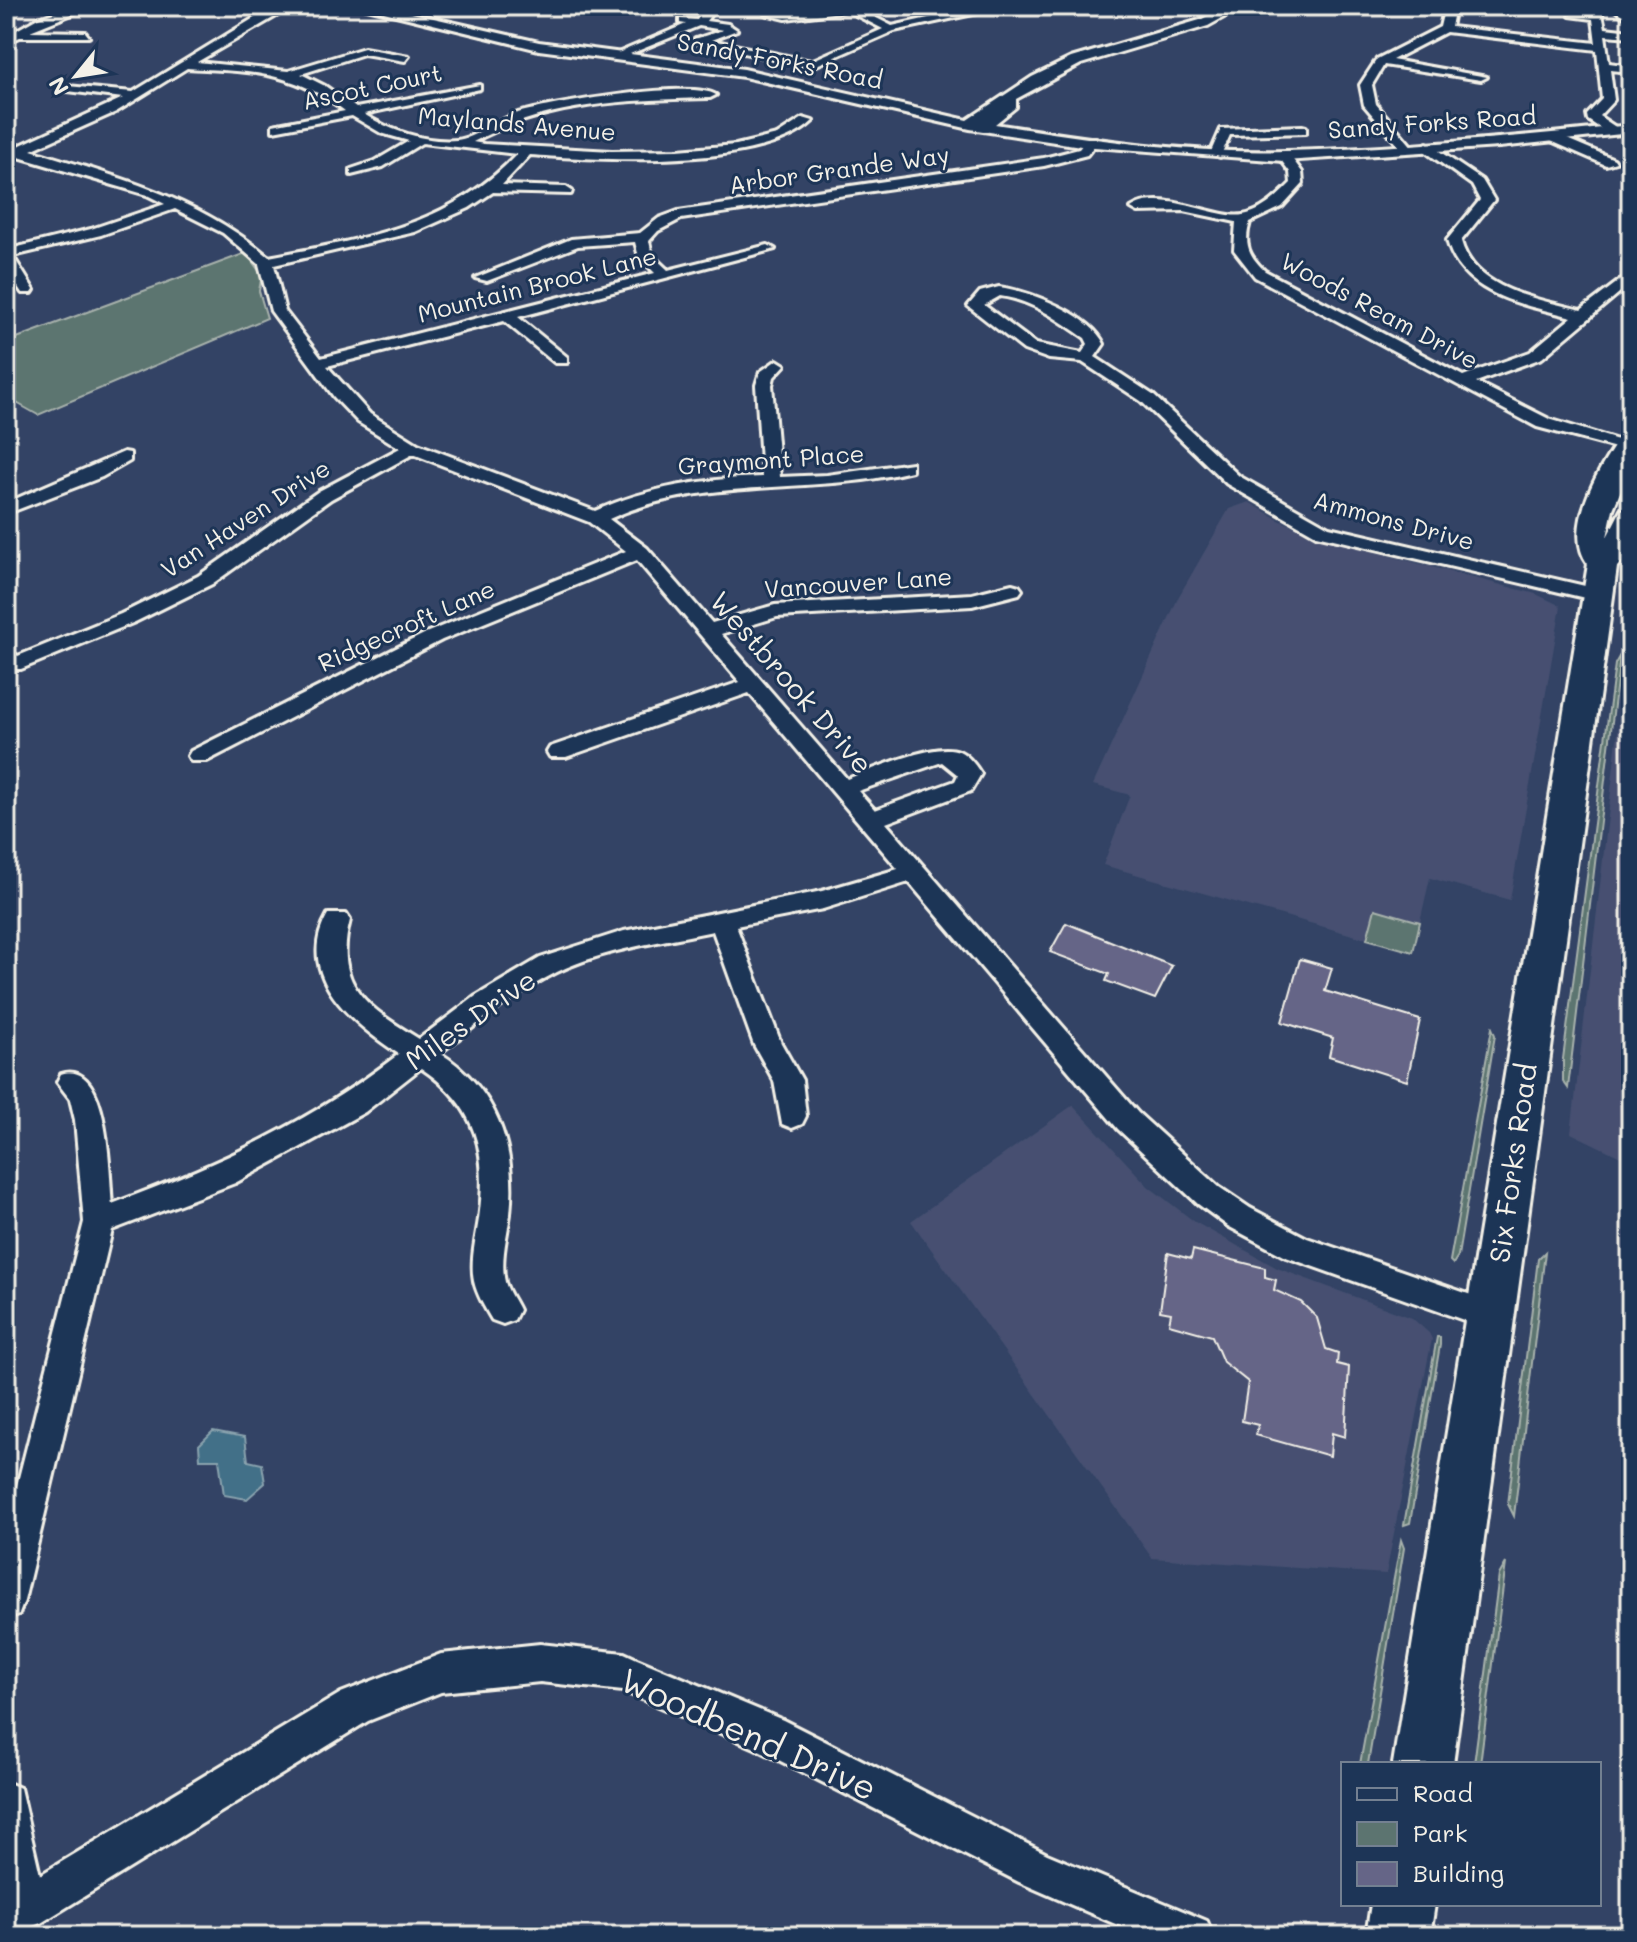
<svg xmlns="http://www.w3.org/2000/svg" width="1637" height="1942" font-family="Mali,sans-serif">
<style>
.built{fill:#465071}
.green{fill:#5c7470;stroke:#a8b2ac;stroke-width:2}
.water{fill:#436f88;stroke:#8aa3ae;stroke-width:2}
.building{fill:#656587;stroke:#f4f1e8;stroke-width:2}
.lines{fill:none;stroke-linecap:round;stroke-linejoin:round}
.minor-casing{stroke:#f4f1e8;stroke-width:6}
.tertiary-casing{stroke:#f4f1e8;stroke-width:6}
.secondary-casing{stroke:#f4f1e8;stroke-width:6}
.primary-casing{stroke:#f4f1e8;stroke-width:6}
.minor{fill:#1d3557;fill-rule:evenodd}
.tertiary{fill:#1d3557;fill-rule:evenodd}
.secondary{fill:#1d3557;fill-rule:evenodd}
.primary{fill:#1d3557;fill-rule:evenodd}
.labels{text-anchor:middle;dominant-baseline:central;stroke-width:6;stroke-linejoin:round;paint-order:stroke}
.far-street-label{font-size:24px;fill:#f4f1e8;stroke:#1d3557}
.street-label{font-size:28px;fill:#f4f1e8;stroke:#1d3557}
.near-street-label{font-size:34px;fill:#f4f1e8;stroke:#1d3557}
</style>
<rect width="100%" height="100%" fill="#334365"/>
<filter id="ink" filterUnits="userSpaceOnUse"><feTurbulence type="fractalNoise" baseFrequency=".0125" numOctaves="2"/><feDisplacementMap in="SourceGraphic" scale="16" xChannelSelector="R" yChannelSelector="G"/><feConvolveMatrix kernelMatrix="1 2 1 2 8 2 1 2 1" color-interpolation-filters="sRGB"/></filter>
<g filter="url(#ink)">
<g class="built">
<path d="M1249 502 1281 521 1325 539 1536 594 1561 606 1510 900 1430 878 1413 952 1103 865 1130 795 1093 785 1179 596 1229 509Z"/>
<path d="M1631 620V1162L1571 1133Z"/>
<path d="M1073 1105 1148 1186 1195 1222 1277 1268 1412 1318 1429 1333 1432 1339 1386 1574 1152 1558 911 1221Z"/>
</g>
<g class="green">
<path d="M246 253 262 275 259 291 267 318 38 415 6 397V342Z"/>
<path d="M1620 655 1568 1088 1563 1081V1059L1615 664Z"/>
<path d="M1375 909 1420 922 1413 952 1367 939Z"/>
<path d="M1492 1028 1495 1035 1458 1256 1453 1264 1450 1261Z"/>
<path d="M1545 1252 1514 1516 1508 1504 1538 1259Z"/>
<path d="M1437 1337H1440V1345L1410 1523 1404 1525Z"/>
<path d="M1401 1540 1404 1548 1368 1764H1360Z"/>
<path d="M1506 1563 1480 1764H1474L1499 1575Z"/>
</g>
<path class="water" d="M213 1431 245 1437 248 1461 262 1464 265 1483 247 1499 224 1495 219 1459H200L199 1445Z"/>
<g class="building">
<path d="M1066 923 1172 966 1155 999 1106 981 1109 974 1050 952Z"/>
<path d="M1300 959 1332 968 1325 991 1420 1020 1407 1081 1329 1056 1333 1038 1282 1022Z"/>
<path d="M1193 1250 1265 1268V1277L1276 1280 1274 1290 1301 1302 1317 1318 1326 1349 1338 1353 1337 1364 1349 1367 1345 1437 1332 1433 1330 1456 1256 1435 1258 1425 1242 1421 1248 1382 1223 1362 1212 1336 1169 1324 1171 1313 1160 1311 1168 1253 1191 1259Z"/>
</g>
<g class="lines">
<defs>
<g id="minor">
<path d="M77 6H92L30 31 85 32 89 37H20L6 43V36L38 18Z"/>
<path d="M280 6 292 7 197 62 288 71 364 48 409 56 405 61 364 54 301 74 325 86 356 108 480 85V89L364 114C388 130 426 143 457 140 472 139 500 119 518 113 549 104 692 79 716 95L710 98C629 100 546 102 473 142L484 144 612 151 678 150 736 145 777 135 803 118 813 121C762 170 599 160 530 155L502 185 566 187 572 191 571 194 493 192 469 208 415 232 274 265 285 311 321 358 655 273 639 257 635 242 578 246 487 281 475 278 571 239 640 233 659 218 678 211 1044 158 1079 149 1088 138H1096L1098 141 1087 155 1044 166 681 219 658 231 649 241 652 255 668 270 768 245 775 249 518 317 567 357V363H555L504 321 327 366 370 414 418 444 595 511C649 487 703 479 762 477L756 385 760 372 777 360 785 365 774 377 772 385 780 477 827 475 912 463V471C811 496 705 475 609 519L647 548 712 623 775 605 972 594 1012 584 1019 586 1022 590 1019 594 972 606 777 617 721 634 847 779C873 770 934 741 959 751 968 755 976 766 981 774L971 791 886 823 1138 1113 1219 1187 1250 1208 1307 1238 1500 1305 1505 1315 1500 1325 1489 1329 1286 1257 1228 1226 1198 1204 1118 1129 909 882 823 909 736 926 781 1043 802 1080 806 1116 802 1124 792 1128 782 1124 774 1081 754 1045 713 931C661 942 605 949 557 972 515 993 477 1024 440 1053 497 1089 517 1148 510 1214 507 1236 500 1260 505 1282 508 1292 515 1301 519 1310L514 1320 503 1324 492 1320C485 1308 477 1295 474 1281 470 1261 476 1239 479 1219 488 1154 478 1106 421 1068L365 1112 235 1183 112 1230 24 1601 19 1614 6 1619V1529L84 1222 75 1120 70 1099 57 1082 61 1074C110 1058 109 1174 112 1204 219 1164 308 1124 399 1054 353 1024 293 975 328 914H346L350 920C333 986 367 1007 419 1039L476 996 540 958 624 931 822 891 898 869 749 693 566 757H550L547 752 550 747 740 682 637 560 442 640 207 761H191L188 756 191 751 428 632 626 551 589 522 413 454 331 499 212 584 135 622 21 669H6V649L18 656 121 614 198 576 319 491 400 448 358 422 334 397 271 311 259 264 223 233 175 209 101 235 13 256 34 290 32 293H22L6 268V250L91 229 165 204 147 195 12 155V149L123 98 60 90 56 85 133 92 264 12ZM187 68C252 72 291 70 345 111L273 125V131L352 116 381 133 409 141 375 161 351 169V175L383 167 422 143 517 154C449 227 362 239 269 257 197 197 120 178 31 150L116 112ZM942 762 958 775 955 781 875 810 858 791Z"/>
<path d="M707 6H717L706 21 728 24 737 30 711 40 811 61 883 29 848 11 786 19 765 14V10L799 6 782 12 786 13 853 6 892 26 983 6 1001 8 894 31 812 67 695 43V39L723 30 699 26 620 58 611 56 686 24 680 23V19L697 20Z"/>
<path d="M1445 6H1455L1451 27 1596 43 1593 19 1570 16 1574 11 1602 14 1605 28 1631 31V37L1605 35 1609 63 1631 66V72L1610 70 1614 100 1599 116 1617 128V134H1609L1588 120 1587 115 1602 99 1597 50 1446 32 1392 60 1487 77 1481 80 1384 65 1372 85 1376 104 1414 149 1404 152 1364 105 1360 85 1377 59 1440 27Z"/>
<path d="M1302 126 1306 127V133L1230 135 1220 157 1210 154 1221 129Z"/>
<path d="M1555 134 1614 159 1616 162 1606 165 1551 141 1549 138Z"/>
<path d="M1427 143 1482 180 1494 200 1461 241C1474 290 1537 299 1581 310L1631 272V283L1542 358 1476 382 1549 419 1631 444V452L1537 427 1255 277 1234 250 1236 222 1184 211 1138 212 1131 208C1160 187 1217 220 1243 215 1262 212 1278 196 1291 183L1290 172 1278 156 1288 153 1302 172 1303 184 1282 207 1250 222C1243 244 1249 256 1265 271L1463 376 1530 352 1572 317C1524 305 1461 295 1447 240L1480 200 1472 185 1423 150 1421 147Z"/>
<path d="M999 287C1030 291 1091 315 1104 344L1095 357 1153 395 1239 476 1329 527 1598 589 1608 595 1598 601 1316 535 1227 484 1141 401 1082 362 1049 359 1024 350 968 306 980 292ZM1000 296C1032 300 1059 320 1085 338L1088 344 1082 353 1036 344 984 305Z"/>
<path d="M124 452 130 453V461L102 477 6 514V503Z"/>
<path d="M540 1644 624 1653 637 1659 783 1720 1047 1854 1207 1921 1213 1936H1143L1019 1882 755 1748 623 1691 540 1682 441 1692 368 1721 41 1923 6 1936V1782L20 1788 40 1875 341 1693 441 1654Z"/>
</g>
<path id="tertiary" d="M359 6H381L539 42 744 69 967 120 1032 77 1071 58 1200 20 1228 6H1244L1208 26 1081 64 1016 99V107L995 124C1090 139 1189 154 1286 151 1401 148 1516 137 1631 125V133L1499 147 1284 161 1081 146 970 129 744 77 539 50Z"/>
<path id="secondary" d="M1610 6H1625L1631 11V22Z"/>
<g id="primary">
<path d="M1631 433V466L1613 509 1607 537 1621 510 1631 508V552L1617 567 1453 1764H1393L1588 564C1562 529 1600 466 1622 435Z"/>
<path d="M1371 1904H1435L1430 1936H1366Z"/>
</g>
</defs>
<use href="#minor" class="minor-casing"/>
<use href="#tertiary" class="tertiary-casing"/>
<use href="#secondary" class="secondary-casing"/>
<use href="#primary" class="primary-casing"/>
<use href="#minor" class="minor"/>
<use href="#tertiary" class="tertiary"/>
<use href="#secondary" class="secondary"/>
<use href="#primary" class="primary"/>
</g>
</g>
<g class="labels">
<g class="far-street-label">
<text transform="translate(780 60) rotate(11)">Sandy Forks Road</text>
<text transform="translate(372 86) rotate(-12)">Ascot Court</text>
<text transform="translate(1432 122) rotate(-4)">Sandy Forks Road</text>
<text transform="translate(517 123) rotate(5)">Maylands Avenue</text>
<text transform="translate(839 169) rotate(-8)">Arbor Grande Way</text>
<text transform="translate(537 284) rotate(-14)">Mountain Brook Lane</text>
<text transform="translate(1380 310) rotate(28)">Woods Ream Drive</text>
<text transform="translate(771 459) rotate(-4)">Graymont Place</text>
<text transform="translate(245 518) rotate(-33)">Van Haven Drive</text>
<text transform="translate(1394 520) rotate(15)">Ammons Drive</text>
<text transform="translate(858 582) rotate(-4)">Vancouver Lane</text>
<text transform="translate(406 625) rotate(-24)">Ridgecroft Lane</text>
</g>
<g class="street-label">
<text transform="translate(792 682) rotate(49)">Westbrook Drive</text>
<text transform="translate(470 1019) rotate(-35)">Miles Drive</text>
<text transform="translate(1512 1163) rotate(-82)">Six Forks Road</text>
</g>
<g class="near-street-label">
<text transform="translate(749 1733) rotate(24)">Woodbend Drive</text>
</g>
</g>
<rect width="1637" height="1942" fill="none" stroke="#1d3557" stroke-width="32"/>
<rect x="16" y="16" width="1605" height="1910" fill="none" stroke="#f4f1e8" stroke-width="3" filter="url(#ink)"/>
<rect x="1341" y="1762" width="260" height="144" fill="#1d3557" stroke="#738091" stroke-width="2"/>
<rect x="1357" y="1788" width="40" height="12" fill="#1d3557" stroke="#738091" stroke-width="2"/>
<text x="1413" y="1802" font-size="24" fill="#f4f1e8">Road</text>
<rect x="1357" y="1822" width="40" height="24" fill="#5c7470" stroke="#738091" stroke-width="2"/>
<text x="1413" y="1842" font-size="24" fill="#f4f1e8">Park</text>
<rect x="1357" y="1862" width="40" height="24" fill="#656587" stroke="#738091" stroke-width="2"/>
<text x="1413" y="1882" font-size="24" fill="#f4f1e8">Building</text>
<g transform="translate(76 76) rotate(240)" stroke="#1d3557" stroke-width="6" paint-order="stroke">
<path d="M0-6L14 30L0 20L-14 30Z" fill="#f4f1e8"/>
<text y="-12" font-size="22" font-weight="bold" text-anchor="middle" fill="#f4f1e8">N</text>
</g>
</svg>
